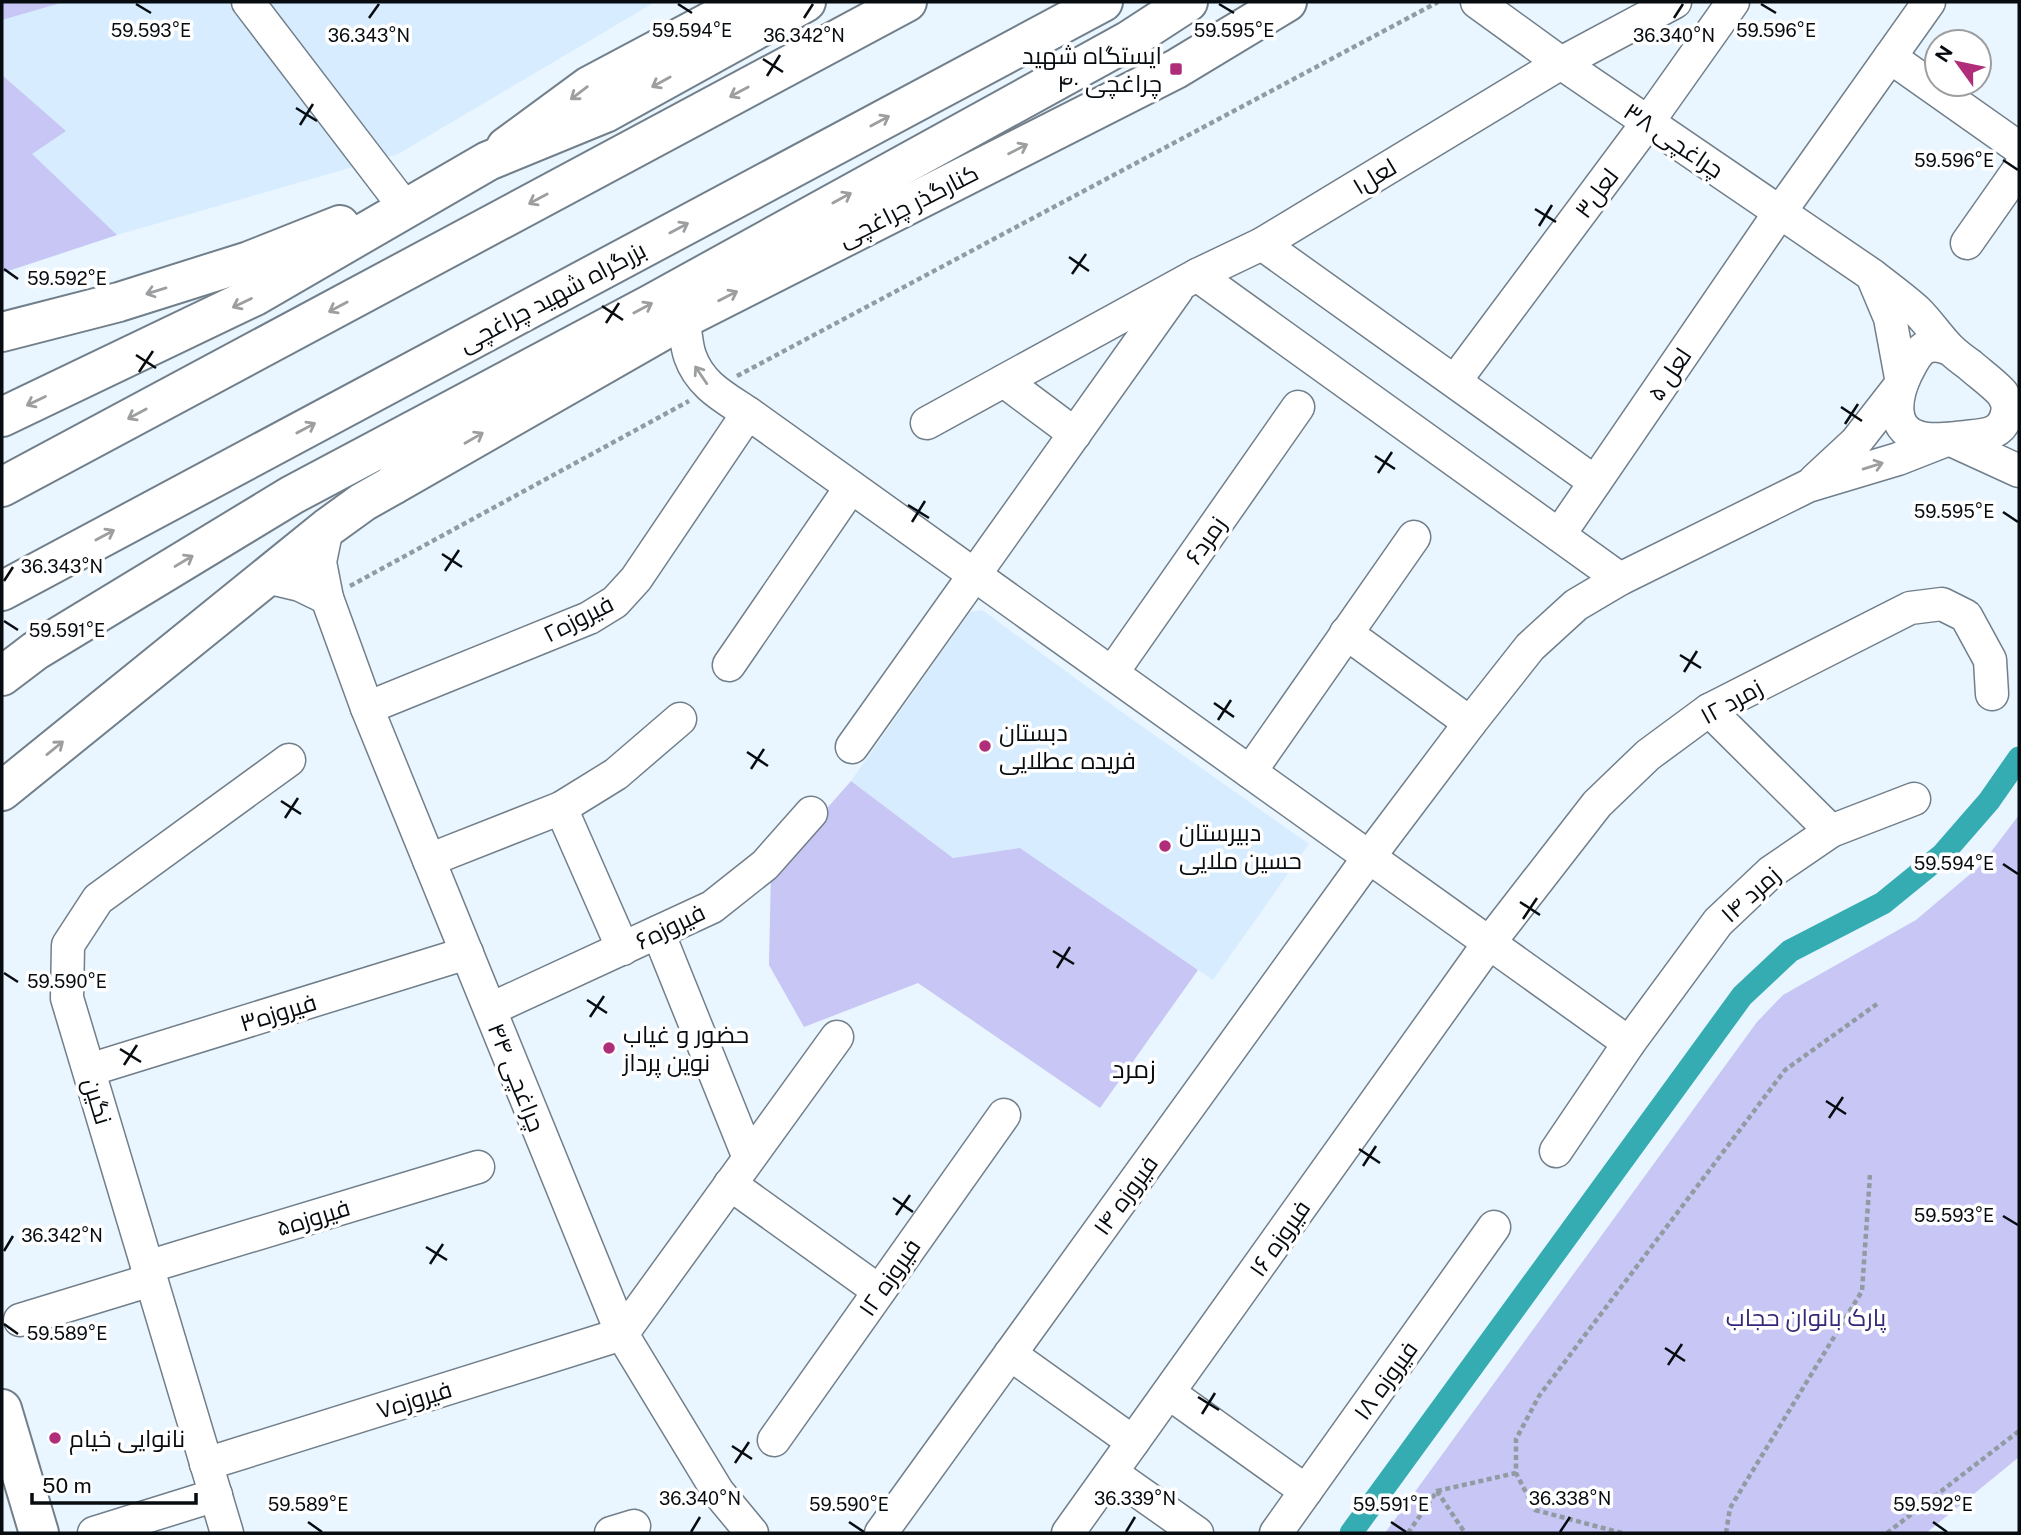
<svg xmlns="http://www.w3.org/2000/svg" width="2021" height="1535" font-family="'Public Sans',Cairo,sans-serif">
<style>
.built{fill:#d7edff}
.green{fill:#c7c6f5}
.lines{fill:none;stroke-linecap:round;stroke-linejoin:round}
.canal{stroke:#35acb2;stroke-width:23}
.minor-casing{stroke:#717f8a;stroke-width:35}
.major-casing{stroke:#717f8a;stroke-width:42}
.highway-casing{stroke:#717f8a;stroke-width:42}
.path{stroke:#919ba2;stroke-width:4.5;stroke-dasharray:5 3.5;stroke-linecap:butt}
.minor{stroke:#fff;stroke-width:32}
.major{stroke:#fff;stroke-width:38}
.highway{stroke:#fff;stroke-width:38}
.oneway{stroke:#9c9e9f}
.ticks{fill:none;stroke:#070c10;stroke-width:2.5}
.poi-dot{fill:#b02e79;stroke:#fff;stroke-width:2.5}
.labels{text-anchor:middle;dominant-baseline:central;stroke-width:7;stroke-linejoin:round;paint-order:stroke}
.poi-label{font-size:24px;fill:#070c10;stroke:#fff;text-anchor:start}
.street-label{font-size:24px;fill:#070c10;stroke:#fff}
.park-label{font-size:24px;fill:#362778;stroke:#fff}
.neighbourhood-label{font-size:26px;fill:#070c10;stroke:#fff}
.ticks-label{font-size:18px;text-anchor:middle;fill:#070c10;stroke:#fff;stroke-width:7;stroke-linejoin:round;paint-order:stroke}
</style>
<rect width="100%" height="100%" fill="#e9f5ff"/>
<g class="built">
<path d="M2 2H655L398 154 117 235 2 273Z"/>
<path d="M982 610 1119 710 1309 844 1213 980 1020 848 953 858 851 781 970 612Z"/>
</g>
<g class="green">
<path d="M2 2H64L2 20Z"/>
<path d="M2 75 66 131 32 154 117 235 2 273Z"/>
<path d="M851 781 953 858 1020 848 1198 970 1100 1108 918 983 804 1027 769 965 771 872Z"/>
<path d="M2019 815V1457L1926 1533H1385L1757 1022 1783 995 1916 920 1981 865Z"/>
</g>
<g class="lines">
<path class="canal" d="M1351 1533 1742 996 1790 951 1883 903 1942 855 1989 801 2019 758"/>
<defs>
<g id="minor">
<path d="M248 2 400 201"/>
<path d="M1477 2 1561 63 1872 275C1887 287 1904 299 1918 312 1929 323 1938 337 1949 348 1955 354 1963 360 1970 365 1980 374 1993 383 2002 393 2006 399 2009 406 2007 413 2003 435 1984 435 1966 437 1951 438 1932 442 1918 437 1889 428 1896 395 1906 374 1911 365 1915 354 1924 348 1932 344 1941 345 1949 349"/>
<path d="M1890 57 2019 148"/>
<path d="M1967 243 2019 169"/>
<path d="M1262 244 1595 482"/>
<path d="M1197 275 1620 579"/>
<path d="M683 319C686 331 686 345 690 356 700 385 724 397 748 413L1629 1043"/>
<path d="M1004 381 1075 434"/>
<path d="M1455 381 1648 122 1733 2"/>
<path d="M927 423 1197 275 1262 244 1561 63 1675 2"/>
<path d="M1815 480 1856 442 1902 383 1890 318 1874 280"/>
<path d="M327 528 320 562 327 598 367 708 622 1334 718 1492 752 1533"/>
<path d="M1559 535 1780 212 1929 2"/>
<path d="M266 577 300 585 327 598"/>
<path d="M1346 633 1470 723"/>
<path d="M729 665 851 487"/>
<path d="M1112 673 1298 407"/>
<path d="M367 708 589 618 615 602 636 579 748 413"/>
<path d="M1709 710 1831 831"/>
<path d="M852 747 1177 290"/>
<path d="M1250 772 1414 537"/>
<path d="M561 808 623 949"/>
<path d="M429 860 561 808 616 774 680 719"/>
<path d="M658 932 749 1158"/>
<path d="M504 1003 712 907 765 865 811 813"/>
<path d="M89 1070 467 953"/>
<path d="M1556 1151 1629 1043 1718 922 1771 872 1831 831 1914 799"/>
<path d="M730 1184 879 1291"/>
<path d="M147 1267 478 1167"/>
<path d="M20 1320 151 1280"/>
<path d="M1010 1354 1133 1442"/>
<path d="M1169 1393 1306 1491"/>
<path d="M774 1440 1004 1115"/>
<path d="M206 1464 622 1334 837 1037"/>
<path d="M1112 1473 1197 1533"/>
<path d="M94 1533 216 1495"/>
<path d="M227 1533 67 998 68 945 98 899 289 760"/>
<path d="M611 1533 634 1526"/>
<path d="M881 1533 1369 857 1470 723 1530 647 1576 605 1620 579 1808 486 1898 459 1949 439 2019 471"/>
<path d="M1068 1533 1489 943 1597 804 1648 755 1709 710 1910 608 1942 604 1966 616 1990 660 1992 694"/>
<path d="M1276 1533 1494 1227"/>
</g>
<g id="major">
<path d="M506 147 589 86 747 2"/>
<path d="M393 485 683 319 1176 69 1287 2"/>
<path d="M2 1409 39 1533"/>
</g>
<g id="highway">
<path d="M2 332 119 302 249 261 340 225"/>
<path d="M2 417 255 296 488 161 605 113 806 2"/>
<path d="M2 487 907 2"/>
<path d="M2 591 1103 2"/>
<path d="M2 676 35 651 292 495 651 304 1128 41 1188 2"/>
<path d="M2 791 327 528 363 502 393 485 435 423"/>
</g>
</defs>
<use href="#minor" class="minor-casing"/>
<use href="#major" class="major-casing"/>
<use href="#highway" class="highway-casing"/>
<g class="path">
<path d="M737 376 1438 2"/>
<path d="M350 586 689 401"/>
<path d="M1437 1491 1465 1533"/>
<path d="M1408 1533 1437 1491 1516 1473"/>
<path d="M1622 1533 1535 1510 1516 1473V1439L1539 1396 1785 1070 1877 1004"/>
<path d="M1726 1533 1730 1508 1862 1291 1870 1175"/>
<path d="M1887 1533 2019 1431"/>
</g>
<use href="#minor" class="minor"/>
<use href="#major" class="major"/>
<use href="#highway" class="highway"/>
</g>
<defs><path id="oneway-shaft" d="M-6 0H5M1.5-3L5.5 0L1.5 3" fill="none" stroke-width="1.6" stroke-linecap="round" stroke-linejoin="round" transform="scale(1.75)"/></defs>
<g class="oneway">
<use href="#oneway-shaft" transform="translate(661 82) rotate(151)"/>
<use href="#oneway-shaft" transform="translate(739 92) rotate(152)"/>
<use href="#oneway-shaft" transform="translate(579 93) rotate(143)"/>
<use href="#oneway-shaft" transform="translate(880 121) rotate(-28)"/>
<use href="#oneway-shaft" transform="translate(1018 149) rotate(-27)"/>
<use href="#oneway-shaft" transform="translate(842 198) rotate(-29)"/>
<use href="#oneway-shaft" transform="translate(538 199) rotate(152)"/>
<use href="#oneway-shaft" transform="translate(679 228) rotate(-28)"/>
<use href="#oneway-shaft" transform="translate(156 291) rotate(163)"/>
<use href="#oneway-shaft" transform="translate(728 296) rotate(-27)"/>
<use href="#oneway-shaft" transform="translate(242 303) rotate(154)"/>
<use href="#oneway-shaft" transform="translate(338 307) rotate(152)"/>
<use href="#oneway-shaft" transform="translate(643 308) rotate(-28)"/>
<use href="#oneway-shaft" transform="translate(701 375) rotate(-124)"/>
<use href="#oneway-shaft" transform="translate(36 401) rotate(154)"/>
<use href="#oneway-shaft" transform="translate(137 414) rotate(152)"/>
<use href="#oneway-shaft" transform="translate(306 428) rotate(-28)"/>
<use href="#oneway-shaft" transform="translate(474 438) rotate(-30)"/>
<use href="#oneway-shaft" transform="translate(1873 466) rotate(-17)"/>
<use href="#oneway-shaft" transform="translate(105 535) rotate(-28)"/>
<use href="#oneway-shaft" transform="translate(184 561) rotate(-31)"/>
<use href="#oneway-shaft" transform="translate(55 748) rotate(-39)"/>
</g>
<path class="ticks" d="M136 4 151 13M678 4 692 13M1219 4 1234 13M1761 4 1776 13M369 18 379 4M804 18 813 4M1674 18 1683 4M763 59 783 72M767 76 780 55M296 108 317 121M300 125 313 104M2003 160 2018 170M1535 209 1556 222M1539 226 1552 205M1069 257 1089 271M4 269 18 279M1072 274 1086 254M602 306 623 320M606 323 619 303M136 355 156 368M139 372 153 351M1841 407 1862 421M1845 424 1858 404M1375 456 1395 469M1378 473 1392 452M908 505 929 518M2003 512 2018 522M912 522 925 501M442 554 462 567M445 571 459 550M4 581 13 567M4 621 18 630M1680 655 1701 668M1684 672 1697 651M1214 703 1234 717M1218 720 1231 700M747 752 768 766M751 769 764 749M281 801 301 814M285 818 298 798M2003 864 2018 874M1520 902 1540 915M1523 919 1537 898M1053 951 1074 964M1057 968 1070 947M4 973 18 982M587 1000 607 1013M590 1017 604 996M120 1049 141 1062M124 1065 137 1045M1826 1101 1846 1114M1829 1118 1843 1097M1359 1149 1380 1163M1363 1166 1376 1146M893 1198 913 1212M896 1215 910 1195M2003 1216 2018 1225M426 1247 447 1260M4 1251 13 1236M430 1264 443 1244M4 1324 18 1334M1665 1348 1685 1361M1668 1365 1682 1344M1198 1397 1219 1410M1202 1414 1215 1393M732 1446 752 1459M735 1463 749 1442M308 1522 322 1532M849 1522 864 1532M1391 1522 1406 1532M1933 1522 1947 1532M691 1532 700 1517M1126 1532 1135 1517M1560 1532 1570 1517"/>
<g class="poi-dot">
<rect x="1169" y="62" width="14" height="14" rx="3.5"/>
<circle cx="985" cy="746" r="7"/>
<circle cx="1165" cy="846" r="7"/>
<circle cx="609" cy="1048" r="7"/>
<circle cx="55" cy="1438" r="7"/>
</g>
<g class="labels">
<g class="poi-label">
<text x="1162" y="55" text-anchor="end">ایستگاه شهید<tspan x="1162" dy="28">چراغچی ۴۰</tspan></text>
<text x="999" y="732">دبستان<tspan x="999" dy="28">فریده عطلایی</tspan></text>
<text x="1179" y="832">دبیرستان<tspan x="1179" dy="28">حسین ملایی</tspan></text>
<text x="623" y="1034">حضور و غیاب<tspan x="623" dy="28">نوین پرداز</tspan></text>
<text x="69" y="1438">نانوایی خیام</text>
</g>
<g class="street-label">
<text transform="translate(1674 140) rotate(34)">چراغچی ۳۸</text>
<text transform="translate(1374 176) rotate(-31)">لعل۱</text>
<text transform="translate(1596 193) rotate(-53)">لعل۳</text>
<text transform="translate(908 205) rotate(-27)">کنارگذر چراغچی</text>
<text transform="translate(552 296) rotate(-28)">بزرگراه شهید چراغچی</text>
<text transform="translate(1669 374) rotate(-56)">لعل ۵</text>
<text transform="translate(1205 540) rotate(-55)">زمرد۶</text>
<text transform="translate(578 618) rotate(-27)">فیروزه۲</text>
<text transform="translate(1731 701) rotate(-29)">زمرد ۱۲</text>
<text transform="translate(1750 894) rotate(-42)">زمرد ۱۴</text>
<text transform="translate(670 926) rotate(-26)">فیروزه۶</text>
<text transform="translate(278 1012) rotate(-17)">فیروزه۳</text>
<text transform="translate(517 1077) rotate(68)">چراغچی ۴۴</text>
<text transform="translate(98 1101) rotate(73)">نگین</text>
<text transform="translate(1125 1195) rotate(-54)">فیروزه ۱۴</text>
<text transform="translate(313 1217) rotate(-17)">فیروزه۵</text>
<text transform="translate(1279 1238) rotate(-55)">فیروزه ۱۶</text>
<text transform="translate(889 1277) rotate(-55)">فیروزه ۱۲</text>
<text transform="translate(1385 1380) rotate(-54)">فیروزه ۱۸</text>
<text transform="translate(414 1399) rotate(-17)">فیروزه۷</text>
</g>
<g class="park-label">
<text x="1806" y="1317">پارک بانوان حجاب</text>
</g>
<g class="neighbourhood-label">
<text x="1134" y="1068">زمرد</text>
</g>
</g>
<g class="ticks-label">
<text x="151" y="37">59.593°E</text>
<text x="692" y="37">59.594°E</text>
<text x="1234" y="37">59.595°E</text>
<text x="1776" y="37">59.596°E</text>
<text x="369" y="42">36.343°N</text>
<text x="804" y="42">36.342°N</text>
<text x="1674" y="42">36.340°N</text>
<text x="1954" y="167">59.596°E</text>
<text x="67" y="285">59.592°E</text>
<text x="1954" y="518">59.595°E</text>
<text x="62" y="573">36.343°N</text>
<text x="67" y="637">59.591°E</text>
<text x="1954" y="870">59.594°E</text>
<text x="67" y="988">59.590°E</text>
<text x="1954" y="1222">59.593°E</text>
<text x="62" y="1242">36.342°N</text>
<text x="67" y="1340">59.589°E</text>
<text x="700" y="1505">36.340°N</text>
<text x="1135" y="1505">36.339°N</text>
<text x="1570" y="1505">36.338°N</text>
<text x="308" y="1511">59.589°E</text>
<text x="849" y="1511">59.590°E</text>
<text x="1391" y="1511">59.591°E</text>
<text x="1933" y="1511">59.592°E</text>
</g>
<rect width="2021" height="1535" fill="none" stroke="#070c10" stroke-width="7"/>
<g transform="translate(1958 63) rotate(303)"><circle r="33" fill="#ffffff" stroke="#9c9e9f" stroke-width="2"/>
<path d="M0-5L12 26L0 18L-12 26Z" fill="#b02e79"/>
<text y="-10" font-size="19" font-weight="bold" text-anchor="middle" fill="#070c10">N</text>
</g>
<path d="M32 1493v10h164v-10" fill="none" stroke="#070c10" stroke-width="3.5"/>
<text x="42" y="1493" font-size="21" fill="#070c10" stroke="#ffffff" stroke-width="5" paint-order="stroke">50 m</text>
</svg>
